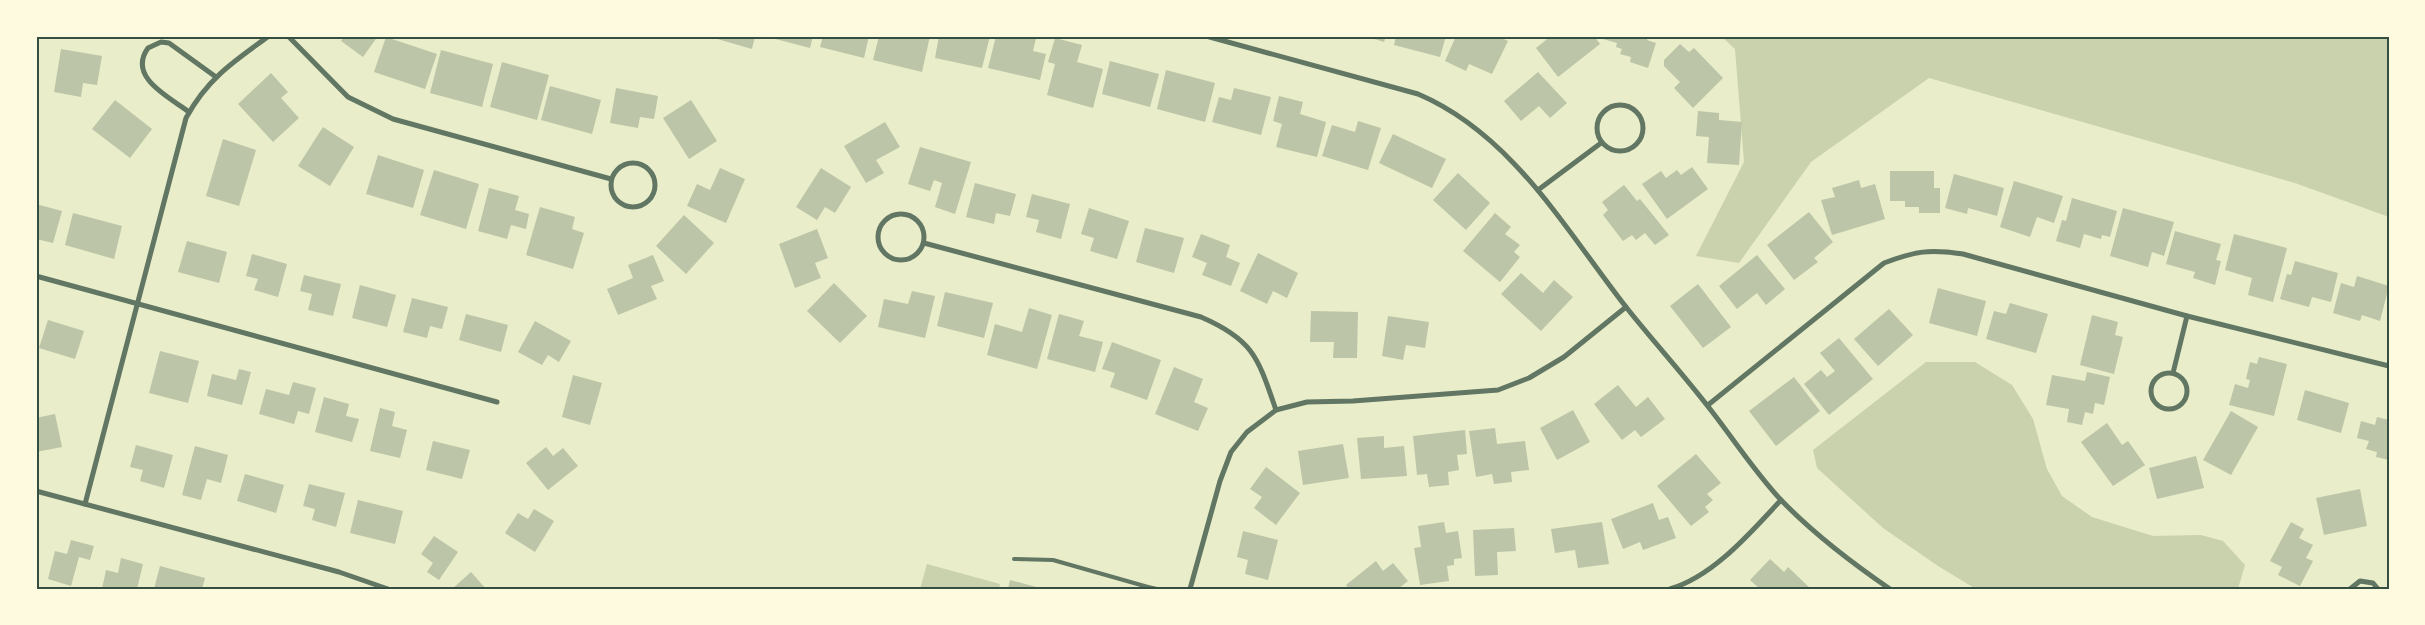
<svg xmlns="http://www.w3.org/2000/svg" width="2425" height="625" font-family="'PT Sans Narrow',sans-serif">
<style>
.green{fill:#cad2ad}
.building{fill:#bcc5a7}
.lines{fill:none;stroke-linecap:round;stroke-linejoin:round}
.service{stroke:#617663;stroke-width:4}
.minor{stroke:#617663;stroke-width:5}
.neatline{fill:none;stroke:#344e41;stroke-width:2}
</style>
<rect width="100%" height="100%" fill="#e9edc9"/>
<g class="green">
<path d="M1721 36H2389V217L2295 183 1929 78 1811 162 1739 263 1696 256 1744 162 1735 49Z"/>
<path d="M1926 362H1975L2012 385 2033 419 2047 469 2062 496 2092 517 2153 536 2201 535 2223 541 2245 565 2238 589H1976L1938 566 1883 528 1817 468 1813 450Z"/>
<path d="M927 564 1000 584 999 589H920Z"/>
</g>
<g class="building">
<path d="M345 36H378L363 57 341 41Z"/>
<path d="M707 36H755L752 49Z"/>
<path d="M764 36H813L810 48Z"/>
<path d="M823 36H869L864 58 820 47Z"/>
<path d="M879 36H930L922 72 873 60Z"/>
<path d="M939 36H990L982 68 935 58Z"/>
<path d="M996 36 1036 38 1033 51 1046 54 1040 80 988 68Z"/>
<path d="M1365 36H1386L1384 42Z"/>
<path d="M1396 36H1446L1440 57 1394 45Z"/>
<path d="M1456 36H1497L1508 41 1492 74 1469 64 1466 71 1445 61Z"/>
<path d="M1551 36H1594L1600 44 1558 77 1536 48Z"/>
<path d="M1603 36H1648L1647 40 1656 43 1648 68 1630 62 1631 57 1620 54 1622 49 1616 47 1617 43 1603 39Z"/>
<path d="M386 37 437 54 425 89 374 72Z"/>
<path d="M1055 38 1082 45 1077 62 1103 69 1093 108 1047 95 1055 64 1048 62Z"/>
<path d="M1680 44 1689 52 1694 48 1723 78 1693 108 1674 88 1680 82 1664 66V60Z"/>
<path d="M61 49 102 56 97 85 83 83 81 97 54 92Z"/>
<path d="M441 50 493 64 482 107 430 93Z"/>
<path d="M1110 61 1159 74 1150 107 1102 94Z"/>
<path d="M502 62 549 75 537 120 490 107Z"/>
<path d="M1166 70 1215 83 1205 122 1157 109Z"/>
<path d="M1538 72 1567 103 1550 118 1539 106 1521 121 1504 101Z"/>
<path d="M271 73 288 92 281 98 299 118 273 142 238 104Z"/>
<path d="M550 86 601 100 592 134 541 120Z"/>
<path d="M616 88 658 96 654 119 640 117 638 128 610 123Z"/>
<path d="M1234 88 1271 97 1261 135 1212 122 1219 97 1231 100Z"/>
<path d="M1279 96 1303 102 1300 114 1326 122 1317 157 1276 147 1282 124 1273 121Z"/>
<path d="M115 100 152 129 130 158 92 129Z"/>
<path d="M691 100 717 141 689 159 663 118Z"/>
<path d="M1698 111 1719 113V120L1742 122 1739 165 1707 163 1709 137 1696 136Z"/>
<path d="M1358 121 1381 128 1368 170 1322 156 1332 125 1355 132Z"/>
<path d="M885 122 900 147 876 160 884 173 866 183 844 146Z"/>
<path d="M323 127 354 147 330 186 298 166Z"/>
<path d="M1393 134 1446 159 1432 188 1379 163Z"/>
<path d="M223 139 256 150 239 206 206 196Z"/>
<path d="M920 147 971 162 955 214 935 207 942 183 934 180 930 191 908 184Z"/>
<path d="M378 155 424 170 413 208 366 194Z"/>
<path d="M1692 167 1708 189 1667 219 1642 184 1661 171 1666 178 1677 170 1681 175Z"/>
<path d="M720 168 745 179 726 223 687 206 697 184 710 190Z"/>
<path d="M821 168 851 187 835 213 825 207 817 220 796 207Z"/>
<path d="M434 170 479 184 466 229 420 215Z"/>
<path d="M1890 171H1934V188H1940V213H1919V207H1905V201H1890Z"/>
<path d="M1458 173 1490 203 1466 230 1433 200Z"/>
<path d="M1954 174 2004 188 1997 216 1968 208 1967 214 1945 208Z"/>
<path d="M1859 180 1861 188 1875 184 1885 219 1832 235 1821 200 1835 197 1832 188Z"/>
<path d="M2014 181 2063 196 2054 223 2037 217 2030 237 2000 227Z"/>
<path d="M975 183 1016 194 1010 216 996 213 994 224 966 217Z"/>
<path d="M1624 185 1637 201 1640 199 1669 235 1655 245 1645 233 1636 240 1632 235 1623 241 1603 215 1608 210 1602 202Z"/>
<path d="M489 188 519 196 515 210 529 214 526 229 511 225 507 239 478 231Z"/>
<path d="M1032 194 1070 204 1061 239 1036 232 1039 220 1026 217Z"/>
<path d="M2072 198 2117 211 2110 237 2102 235 2101 239 2084 234 2080 248 2056 241 2062 220 2066 221Z"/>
<path d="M36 204 62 211 53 243 36 239Z"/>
<path d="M540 207 575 217 572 229 584 233 573 269 526 255Z"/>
<path d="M1089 208 1129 221 1117 259 1090 251 1094 238 1081 234Z"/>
<path d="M2123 208 2174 222 2164 256 2152 252 2148 267 2110 256Z"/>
<path d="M1809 212 1833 242 1814 258 1818 262 1794 280 1767 245Z"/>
<path d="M73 213 122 226 114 259 65 245Z"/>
<path d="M1495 213 1511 227 1505 234 1520 245 1514 252 1520 257 1500 282 1463 251Z"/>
<path d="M684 215 714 243 686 274 656 246Z"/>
<path d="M1145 228 1184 238 1174 273 1136 262Z"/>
<path d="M817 229 828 258 815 263 821 278 795 288 779 244Z"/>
<path d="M2175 231 2221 244 2216 260 2221 261 2215 285 2193 278 2195 272 2166 264Z"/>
<path d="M1201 234 1230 245 1226 257 1240 263 1231 286 1202 275 1207 263 1192 257Z"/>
<path d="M2234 234 2287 248 2273 302 2248 295 2252 278 2225 270Z"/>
<path d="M187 241 227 252 219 283 178 272Z"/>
<path d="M1258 253 1298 273 1287 298 1273 291 1267 304 1240 291Z"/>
<path d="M252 254 287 264 278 297 254 290 258 279 246 276Z"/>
<path d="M653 255 664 281 651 286 657 299 618 315 607 289 633 278 628 265Z"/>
<path d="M1757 255 1785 289 1766 305 1757 293 1737 309 1719 286Z"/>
<path d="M2295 261 2338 273 2331 302 2312 297 2309 307 2280 299 2287 274 2291 275Z"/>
<path d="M1521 273 1543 293 1554 280 1573 297 1541 331 1501 294Z"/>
<path d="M304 275 341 284 333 316 308 310 312 294 300 291Z"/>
<path d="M2357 276 2389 286 2380 321 2362 315 2360 321 2333 313 2341 283 2354 287Z"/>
<path d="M834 283 867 316 840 343 807 311Z"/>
<path d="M1698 284 1731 327 1703 348 1670 306Z"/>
<path d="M360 285 396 295 387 327 352 318Z"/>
<path d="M1938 288 1986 301 1977 336 1929 323Z"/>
<path d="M912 291 935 296 925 338 878 327 884 299 908 304Z"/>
<path d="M945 292 993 303 984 338 937 326Z"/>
<path d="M412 298 448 307 442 329 430 326 427 338 403 332Z"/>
<path d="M2010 303 2048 314 2036 353 1986 339 1994 311 2006 314Z"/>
<path d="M1029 308 1052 315 1037 369 987 355 995 324 1022 332Z"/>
<path d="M1889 309 1913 335 1878 366 1854 339Z"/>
<path d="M1311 311 1358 312 1357 358H1333L1334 342H1310Z"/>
<path d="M466 314 508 325 501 352 459 340Z"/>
<path d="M1059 314 1084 321 1079 336 1103 342 1095 372 1047 359Z"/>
<path d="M2092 315 2118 322 2115 335 2123 337 2114 374 2080 365Z"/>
<path d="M1388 316 1429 322 1425 348 1406 345 1403 360 1382 356Z"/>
<path d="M48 320 84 331 75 359 39 348Z"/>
<path d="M535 321 571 341 559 362 548 355 542 365 518 352Z"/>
<path d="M1839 338 1873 379 1829 415 1804 384 1821 370 1827 377 1835 371 1820 353Z"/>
<path d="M1112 342 1161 360 1147 400 1110 387 1115 373 1102 369Z"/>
<path d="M160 351 199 361 188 403 149 393Z"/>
<path d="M2259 357 2287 364 2274 416 2229 405 2235 384 2248 388 2250 380 2246 379 2250 362 2257 364Z"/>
<path d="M1174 367 1203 379 1194 402 1208 408 1198 431 1155 414Z"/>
<path d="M239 369 251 372 242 405 207 396 212 374 236 380Z"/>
<path d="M2087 372 2110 377 2104 405 2095 403 2093 414 2085 412 2082 425 2067 422 2069 409 2046 405 2052 375 2085 381Z"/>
<path d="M573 375 602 383 590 425 562 417Z"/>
<path d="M1794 377 1820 411 1776 446 1749 411Z"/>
<path d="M293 382 316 388 309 414 298 411 294 424 259 414 266 389 289 395Z"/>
<path d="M1618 385 1636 407 1648 397 1665 419 1641 437 1635 430 1622 440 1594 404Z"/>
<path d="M2305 390 2349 403 2341 433 2297 420Z"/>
<path d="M324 397 349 404 346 416 359 419 352 442 315 432Z"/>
<path d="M380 408 395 412 392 426 407 430 400 458 370 451Z"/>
<path d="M1573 410 1590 442 1557 460 1540 428Z"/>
<path d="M2231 411 2258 427 2231 475 2203 460Z"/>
<path d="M55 414 62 447 36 452V418Z"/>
<path d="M2377 417 2389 420V460L2376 457 2377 452 2366 449 2369 441 2357 438 2361 421 2375 425Z"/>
<path d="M2107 423 2122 445 2128 441 2145 465 2113 486 2081 442Z"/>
<path d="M1495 428 1497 444 1525 441 1529 470 1511 472 1512 482 1494 484 1492 474 1476 477 1469 431Z"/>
<path d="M1465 430 1467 454 1457 455 1459 470 1448 472 1449 485 1429 487 1427 474 1417 475 1413 436Z"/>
<path d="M1384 436V448L1404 446 1407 476 1361 479 1357 438Z"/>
<path d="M433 441 470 450 462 479 426 470Z"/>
<path d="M1343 444 1349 478 1303 485 1298 451Z"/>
<path d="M136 445 173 455 164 488 140 481 143 470 130 467Z"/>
<path d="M195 446 228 455 221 483 207 479 201 500 182 495Z"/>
<path d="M546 447 553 456 563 448 578 466 548 490 526 463Z"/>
<path d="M1696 454 1721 483 1707 494 1713 500 1705 507 1709 512 1691 526 1657 486Z"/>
<path d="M2196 456 2204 488 2157 499 2149 468Z"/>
<path d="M1266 467 1300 493 1276 525 1254 508 1262 497 1250 489Z"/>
<path d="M245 474 284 485 276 513 237 501Z"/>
<path d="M309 484 345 493 336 527 312 520 315 509 303 506Z"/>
<path d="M2360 489 2367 526 2324 535 2316 498Z"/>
<path d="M358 500 403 511 395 544 350 533Z"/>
<path d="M1653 503 1659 520 1668 517 1676 538 1643 550 1640 542 1623 549 1611 519Z"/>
<path d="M534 509 554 521 535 552 505 533 518 513 528 519Z"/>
<path d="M1444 522 1446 533 1458 531 1462 558 1454 559V565L1447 566 1449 581 1420 585 1414 548 1421 547 1418 526Z"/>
<path d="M1602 522 1609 564 1578 568 1575 550 1555 553 1551 529Z"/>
<path d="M2291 522 2304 529 2299 538 2313 545 2306 558 2313 561 2300 586 2278 575 2282 567 2270 561Z"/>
<path d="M1514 528 1516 551 1497 552 1498 575 1475 576 1473 530Z"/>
<path d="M1243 531 1278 540 1268 580 1245 574 1248 560 1237 557Z"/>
<path d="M434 536 458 552 439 580 427 572 433 563 421 554Z"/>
<path d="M71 540 94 546 90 560 79 557 71 586 48 579 55 551 67 554Z"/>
<path d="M121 558 143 564 137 589H102L106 570 118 573Z"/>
<path d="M1770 559 1784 572 1788 567 1811 589H1760L1750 580Z"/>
<path d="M1376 561 1383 571 1393 563 1408 581 1398 589H1349L1346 585Z"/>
<path d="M160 566 205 578 202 589H154Z"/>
<path d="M471 572 486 589H452Z"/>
<path d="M1010 580 1040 588V589H1008Z"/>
</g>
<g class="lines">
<g class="service">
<path d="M1014 559 1053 560 1148 587"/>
<path d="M1139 589 1148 587 1157 589"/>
</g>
<g class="minor">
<path d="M288 36 348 97 393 119 611 179"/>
<path d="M1206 36 1418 94C1512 134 1565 229 1626 307 1653 341 1683 374 1710 409 1732 437 1757 475 1782 501 1814 534 1852 563 1890 589"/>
<circle cx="1620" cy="128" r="23"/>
<path d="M189 112C169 97 127 77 148 48L161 42 169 43 216 77"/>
<circle cx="633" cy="185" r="22"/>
<path d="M1538 190 1601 143"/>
<circle cx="901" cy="237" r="23"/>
<path d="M924 243 1201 317C1254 340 1258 358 1276 410"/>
<path d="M36 276 497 402"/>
<circle cx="2169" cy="391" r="18"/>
<path d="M2173 373 2187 316"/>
<path d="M1708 405 1884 263C1916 251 1929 249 1963 254L2187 316 2389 366"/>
<path d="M36 491 339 572 388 589"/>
<path d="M85 504 186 118C207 79 234 61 269 36"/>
<path d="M1190 589 1220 481 1231 452 1247 432 1276 410 1307 402 1353 401 1498 390 1529 378 1564 357 1626 307"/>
<path d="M1670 589C1714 576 1751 532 1781 500"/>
<path d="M2350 589 2360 581 2373 583 2378 589"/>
</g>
</g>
<rect width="2425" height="625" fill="none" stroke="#fefae0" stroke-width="75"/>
<rect x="38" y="38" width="2350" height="550" class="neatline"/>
</svg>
